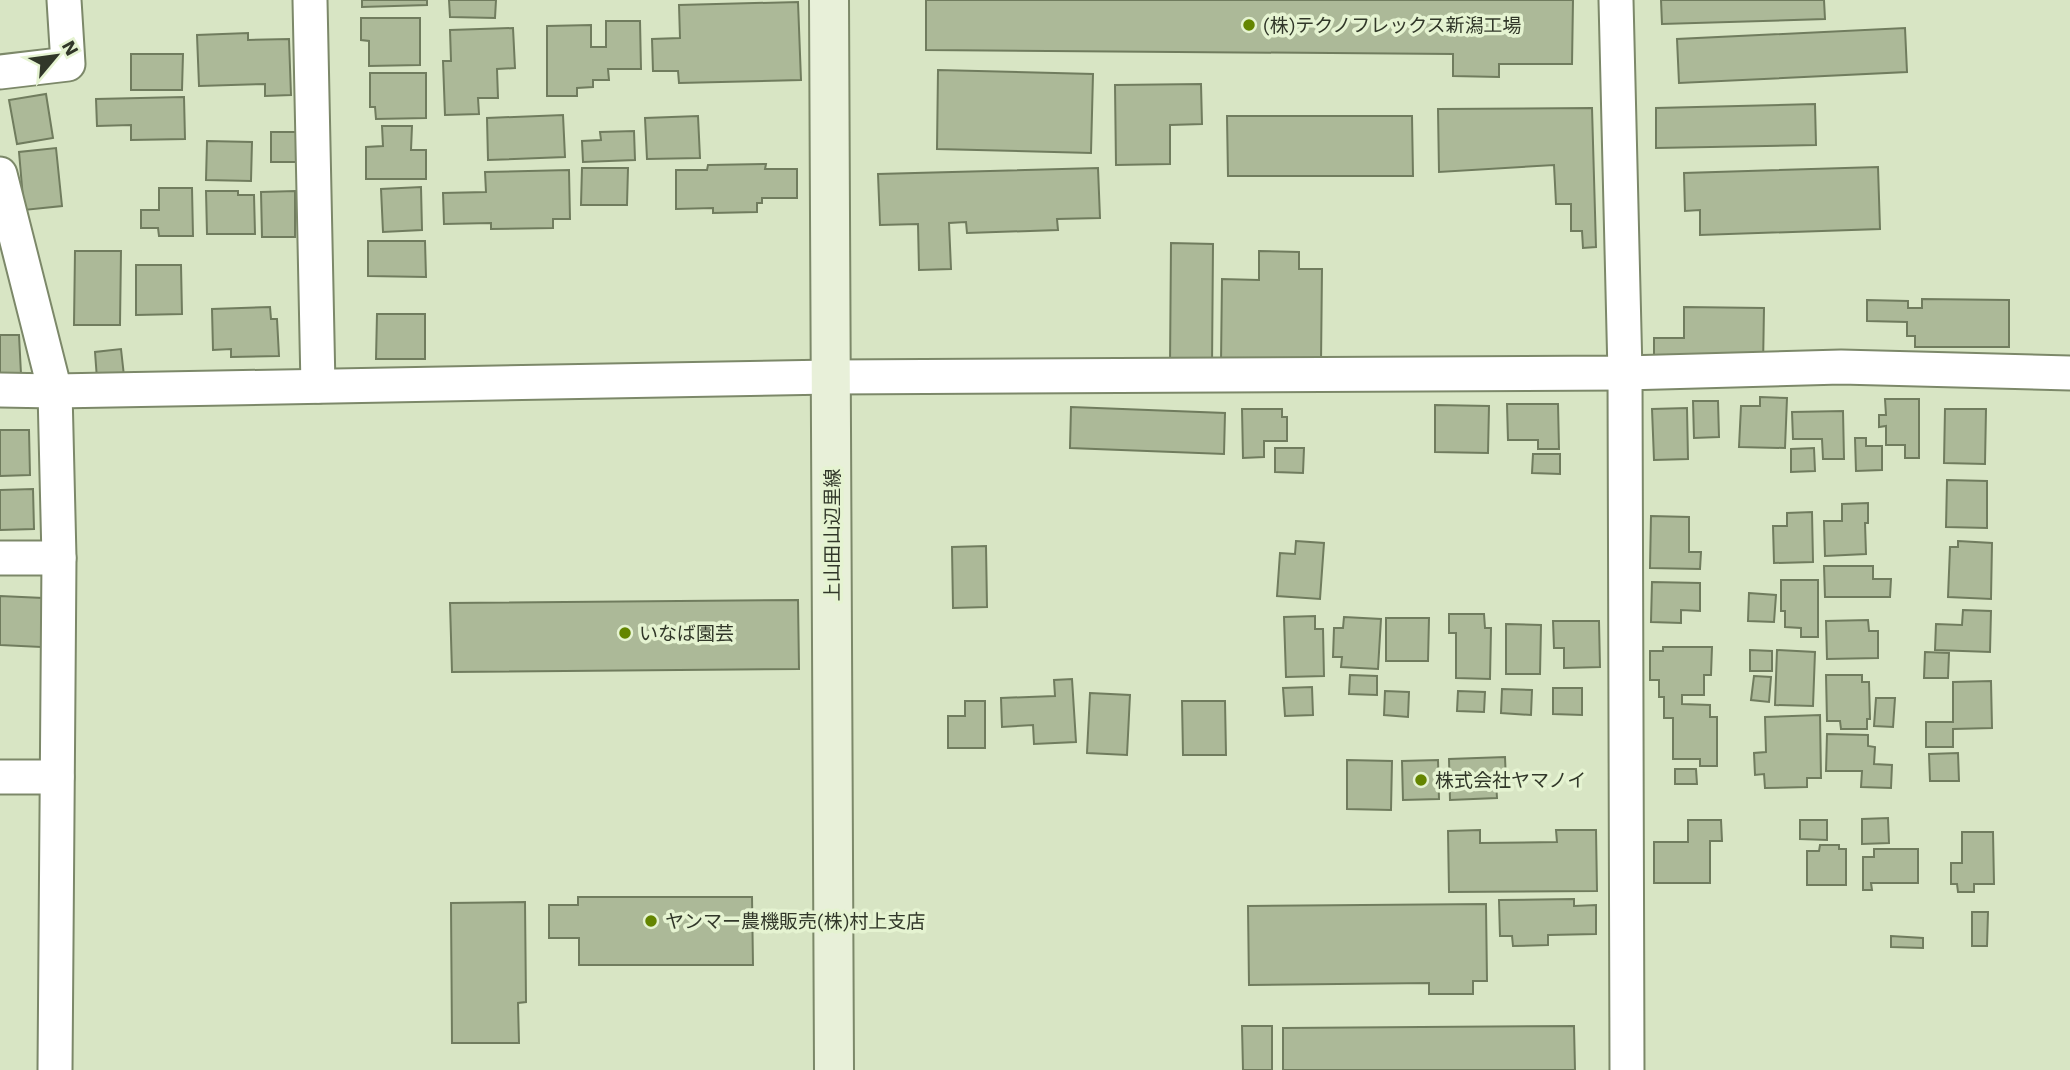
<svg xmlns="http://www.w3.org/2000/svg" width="2070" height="1070" font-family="'Work Sans','Noto Sans JP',sans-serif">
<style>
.building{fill:#acb998;stroke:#707c5e;stroke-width:2}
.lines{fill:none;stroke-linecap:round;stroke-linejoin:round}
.minor-casing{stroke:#7c8869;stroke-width:37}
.secondary-casing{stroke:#7c8869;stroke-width:42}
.minor{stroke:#fff;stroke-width:33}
.secondary{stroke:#e8f0d9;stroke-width:38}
.poi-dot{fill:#648500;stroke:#e5f3d1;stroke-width:2.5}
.labels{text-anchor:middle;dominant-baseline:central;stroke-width:7;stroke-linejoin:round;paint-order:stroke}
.poi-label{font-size:19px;fill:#313729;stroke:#e5f3d1;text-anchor:start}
.street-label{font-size:19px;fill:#313729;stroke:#e5f3d1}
</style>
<rect width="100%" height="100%" fill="#d8e5c4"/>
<g class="building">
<path d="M362 0H427V5L362 7Z"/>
<path d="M449 0H496L495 18 450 17Z"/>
<path d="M926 0H1573L1572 64H1499V77L1453 76V54L926 50Z"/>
<path d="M1661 0H1824L1825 19 1662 24Z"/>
<path d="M798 2 801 80 679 83 678 71H653L652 39 680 38 679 5Z"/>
<path d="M361 18H420V65L369 66V41L361 40Z"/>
<path d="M606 21H640L641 69H608L609 80H593V87L577 88V96H547V26L591 25V47H606Z"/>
<path d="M513 28 515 68 497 69 498 98H478L479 114 445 115 443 61H451L450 30Z"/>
<path d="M1905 28 1907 72 1679 83 1677 39Z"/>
<path d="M248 33V40L289 39 291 95 265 96V84L199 86 197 35Z"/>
<path d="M131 54H183L182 90H131Z"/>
<path d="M938 70 1093 74 1091 153 937 149Z"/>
<path d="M370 73H426V118L376 119 375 107H370Z"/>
<path d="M1201 84 1202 124 1170 125V164L1116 165 1115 85Z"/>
<path d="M46 94 53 138 17 144 9 100Z"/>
<path d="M184 97 185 139 131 140V125L97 126 96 99Z"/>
<path d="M1815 104 1816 145 1656 148V108Z"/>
<path d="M1592 108 1596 247 1583 248 1582 231H1571V204H1556L1554 165 1439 172 1438 109Z"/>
<path d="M563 115 565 157 488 160 487 118Z"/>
<path d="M698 116 700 158 647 159 645 118Z"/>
<path d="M1227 116H1412L1413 176H1228Z"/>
<path d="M382 126H412L411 150H426V179H366V147L383 146Z"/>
<path d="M634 131 635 160 583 162 582 141 601 140 600 132Z"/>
<rect x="271" y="132" width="26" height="30"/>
<path d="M207 141 252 142 251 181 206 180Z"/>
<path d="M56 148 62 206 24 210 19 152Z"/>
<path d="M766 164 765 169H797V198H762V203H757V212L713 213V208L676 209V170H707L708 165Z"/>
<path d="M1878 167 1880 229 1700 235V210L1685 211 1684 173Z"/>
<path d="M582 168H628L627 205H581Z"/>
<path d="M1098 168 1100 218 1057 219 1058 230 967 233 966 222 949 223 951 269 919 270 918 224 880 225 878 174Z"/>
<path d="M569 170 570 219H553V228L491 229V223L444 224 443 193 486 192 485 172Z"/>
<path d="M421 187 422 230 383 232 381 189Z"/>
<path d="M159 188H192L193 236H159L158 228H141V210H159Z"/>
<path d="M206 191H238V195H254L255 234H207Z"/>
<path d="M295 191V237H262L261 192Z"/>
<path d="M368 241H425L426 277 368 276Z"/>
<path d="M1171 243 1213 244 1212 368 1170 367Z"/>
<path d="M75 251H121L120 325H74Z"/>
<path d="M1259 251 1299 252V269H1322L1321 364 1221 363 1222 279 1259 280Z"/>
<path d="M136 265H181L182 314 136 315Z"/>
<path d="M1922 299 2009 300V347H1915V336H1907V322L1867 321V300L1908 301V308H1922Z"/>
<path d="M270 307 271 319H277L279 356 231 357V349L213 350 212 309Z"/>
<path d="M1684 307 1764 308 1763 367 1654 358V338H1684Z"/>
<path d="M377 314H425V359H376Z"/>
<path d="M0 335H19L21 374 0 375Z"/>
<path d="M121 349 124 376 97 379 95 352Z"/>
<path d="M1760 397 1787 398 1785 448 1739 447 1741 406H1760Z"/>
<path d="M1885 399H1919V458H1905V445H1886V426L1879 427V415H1886Z"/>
<path d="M1693 401H1718L1719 437 1694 438Z"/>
<path d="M1507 404H1558L1559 449H1538V440H1508Z"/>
<path d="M1435 405 1489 406 1488 453 1435 452Z"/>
<path d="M1071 407 1225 413 1224 454 1070 448Z"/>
<path d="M1687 408 1688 459 1654 460 1652 409Z"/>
<path d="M1242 409H1282V417H1287V441H1264V457L1243 458Z"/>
<path d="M1945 409H1986L1985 464 1944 463Z"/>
<path d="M1843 411 1844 459H1823L1822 439H1793L1792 412Z"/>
<path d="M0 430H29L30 475 0 476Z"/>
<path d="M1855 438H1866V446H1882V470L1856 471Z"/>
<path d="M1275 448H1304L1303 473 1275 472Z"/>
<path d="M1814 448 1815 471 1791 472V449Z"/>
<path d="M1533 454H1560V474L1532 473Z"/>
<path d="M1947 480 1987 481V528L1946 527Z"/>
<path d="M33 489 34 529 0 530V490Z"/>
<path d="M1868 503V523H1865L1866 554 1825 556 1824 521H1842V504Z"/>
<path d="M1812 512 1813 562 1774 563 1773 526H1787V513Z"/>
<path d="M1651 516 1689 517V552H1701L1700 569 1650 568Z"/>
<path d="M1296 541 1324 543 1320 599 1277 596 1280 553 1295 554Z"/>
<path d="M1958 541 1992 543 1991 599 1948 597 1950 547H1958Z"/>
<path d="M986 546 987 607 953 608 952 547Z"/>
<path d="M1824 566H1873V579H1891L1890 597H1825Z"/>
<path d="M1781 580H1818V637H1801V628L1785 627V611H1781Z"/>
<path d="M1652 582 1700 583V611L1681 610V623L1651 622Z"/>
<path d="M1749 593 1776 595 1774 622 1748 621Z"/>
<path d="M0 596 43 598 41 647 0 645Z"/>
<path d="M798 600 799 669 452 672 450 603Z"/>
<path d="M1963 610 1991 611 1990 652 1935 650 1936 624 1962 625Z"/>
<path d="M1449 614H1484L1485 628H1491L1490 679 1456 678V633H1449Z"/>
<path d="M1315 616V629H1323L1324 676 1286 677 1284 617Z"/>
<path d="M1344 617 1381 619 1378 669 1341 667 1342 657H1333L1334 628H1343Z"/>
<path d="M1386 618H1429L1428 661H1386Z"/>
<path d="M1868 620 1869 631H1878V658L1827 659 1826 621Z"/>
<path d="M1553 621H1599L1600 667 1564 668V648H1554Z"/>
<path d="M1506 624 1541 625 1540 674H1506Z"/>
<path d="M1663 647H1712L1711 675H1704V695H1682V704L1710 705V717H1717V766H1700V759H1673V718H1664V697H1659V680H1650V651H1663Z"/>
<path d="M1750 650 1772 651V671H1750Z"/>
<path d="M1777 650 1815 652 1813 706 1775 705Z"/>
<path d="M1925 652 1949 653 1948 678H1924Z"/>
<path d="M1350 675 1377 676V695L1349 694Z"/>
<path d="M1826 675H1862V682H1869L1870 719H1867V729H1841L1840 721H1827Z"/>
<path d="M1754 676 1771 677 1769 702 1751 700Z"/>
<path d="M1072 679 1076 742 1034 744 1033 725 1002 727 1001 698 1055 696 1054 680Z"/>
<path d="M1991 681 1992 728 1953 729V747H1926V722H1953V682Z"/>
<path d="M1312 687 1313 715 1285 716 1283 688Z"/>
<path d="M1553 688H1582V715L1553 714Z"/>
<path d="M1502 689 1532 690 1531 715 1501 713Z"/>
<path d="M1385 691 1409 692 1408 717 1384 715Z"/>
<path d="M1458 691 1485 692 1484 712 1457 711Z"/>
<path d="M1090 693 1130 695 1127 755 1087 753Z"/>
<path d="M1876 698H1895L1893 727 1874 726Z"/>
<path d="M965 701H985V748H948V716H965Z"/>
<path d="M1182 701H1225L1226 755H1183Z"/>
<path d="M1820 715 1821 778H1807V787L1765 788 1764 774 1755 775 1754 753 1766 752 1765 717Z"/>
<path d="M1827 734 1868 735V746L1875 747 1874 764 1892 765 1891 788 1861 787 1862 771H1826Z"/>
<path d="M1958 753 1959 781H1930L1929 754Z"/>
<path d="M1505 757 1506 781H1496L1497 798 1450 800 1449 759Z"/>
<path d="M1347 760 1392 761 1391 810 1347 809Z"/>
<path d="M1438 760 1439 799 1403 800 1402 761Z"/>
<path d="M1675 769H1696L1697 784H1675Z"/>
<path d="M1888 818 1889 843 1862 844V819Z"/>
<path d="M1688 820H1721L1722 841H1710V883H1654V842H1688Z"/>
<path d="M1800 820H1827V840L1800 839Z"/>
<path d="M1480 830V843L1557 842 1556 830H1596L1597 891 1449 892 1448 831Z"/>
<path d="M1962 832H1993L1994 884H1974V892H1958L1957 884H1951V863H1962Z"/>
<path d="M1820 845H1839V849H1846V885H1807V851H1819Z"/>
<path d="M1874 849H1918V883H1871L1872 890H1863V857H1874Z"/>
<path d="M578 897H752L753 965H579V938H549V905H578Z"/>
<path d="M1574 899V906L1596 905V934L1548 935V945L1513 946 1512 936H1500L1499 900Z"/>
<path d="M525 902 526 1002 518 1003 519 1043H452L451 903Z"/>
<path d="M1486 904 1487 981H1473V994H1429V983L1249 985 1248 906Z"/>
<path d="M1972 912H1988L1987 946H1972Z"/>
<path d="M1891 936 1923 938V948L1891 947Z"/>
<path d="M1242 1026H1272V1070H1243Z"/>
<path d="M1574 1026 1575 1070H1283V1028Z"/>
</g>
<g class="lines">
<defs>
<g id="minor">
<path d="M310 0 318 386"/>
<path d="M1616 0 1625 373 1627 1070"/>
<path d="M0 72 68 64 64 0"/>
<path d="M0 174 55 391 59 558 55 1070"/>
<path d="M0 390 55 391 831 377 1625 373 1841 367 2070 373"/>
<path d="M0 558H59"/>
<path d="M0 777H57"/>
</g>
<path id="secondary" d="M829 0 834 1070"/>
</defs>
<use href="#minor" class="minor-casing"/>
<use href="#secondary" class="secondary-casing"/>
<use href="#minor" class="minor"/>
<use href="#secondary" class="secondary"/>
</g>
<g class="poi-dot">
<circle cx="1249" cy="25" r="7"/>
<circle cx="625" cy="633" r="7"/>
<circle cx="1421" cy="780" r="7"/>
<circle cx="651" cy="921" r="7"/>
</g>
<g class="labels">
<g class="poi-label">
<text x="1263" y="25">(株)テクノフレックス新潟工場</text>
<text x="639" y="633">いなば園芸</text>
<text x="1435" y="780">株式会社ヤマノイ</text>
<text x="665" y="921">ヤンマー農機販売(株)村上支店</text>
</g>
<g class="street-label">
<text transform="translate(832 535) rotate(-90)">上山田山辺里線</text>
</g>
</g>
<g transform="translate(56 56) rotate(61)" stroke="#e5f3d1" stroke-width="5" paint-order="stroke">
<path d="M0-5L12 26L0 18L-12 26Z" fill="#313729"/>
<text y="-10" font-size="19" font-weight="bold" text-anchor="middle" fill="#313729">N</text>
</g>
</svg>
